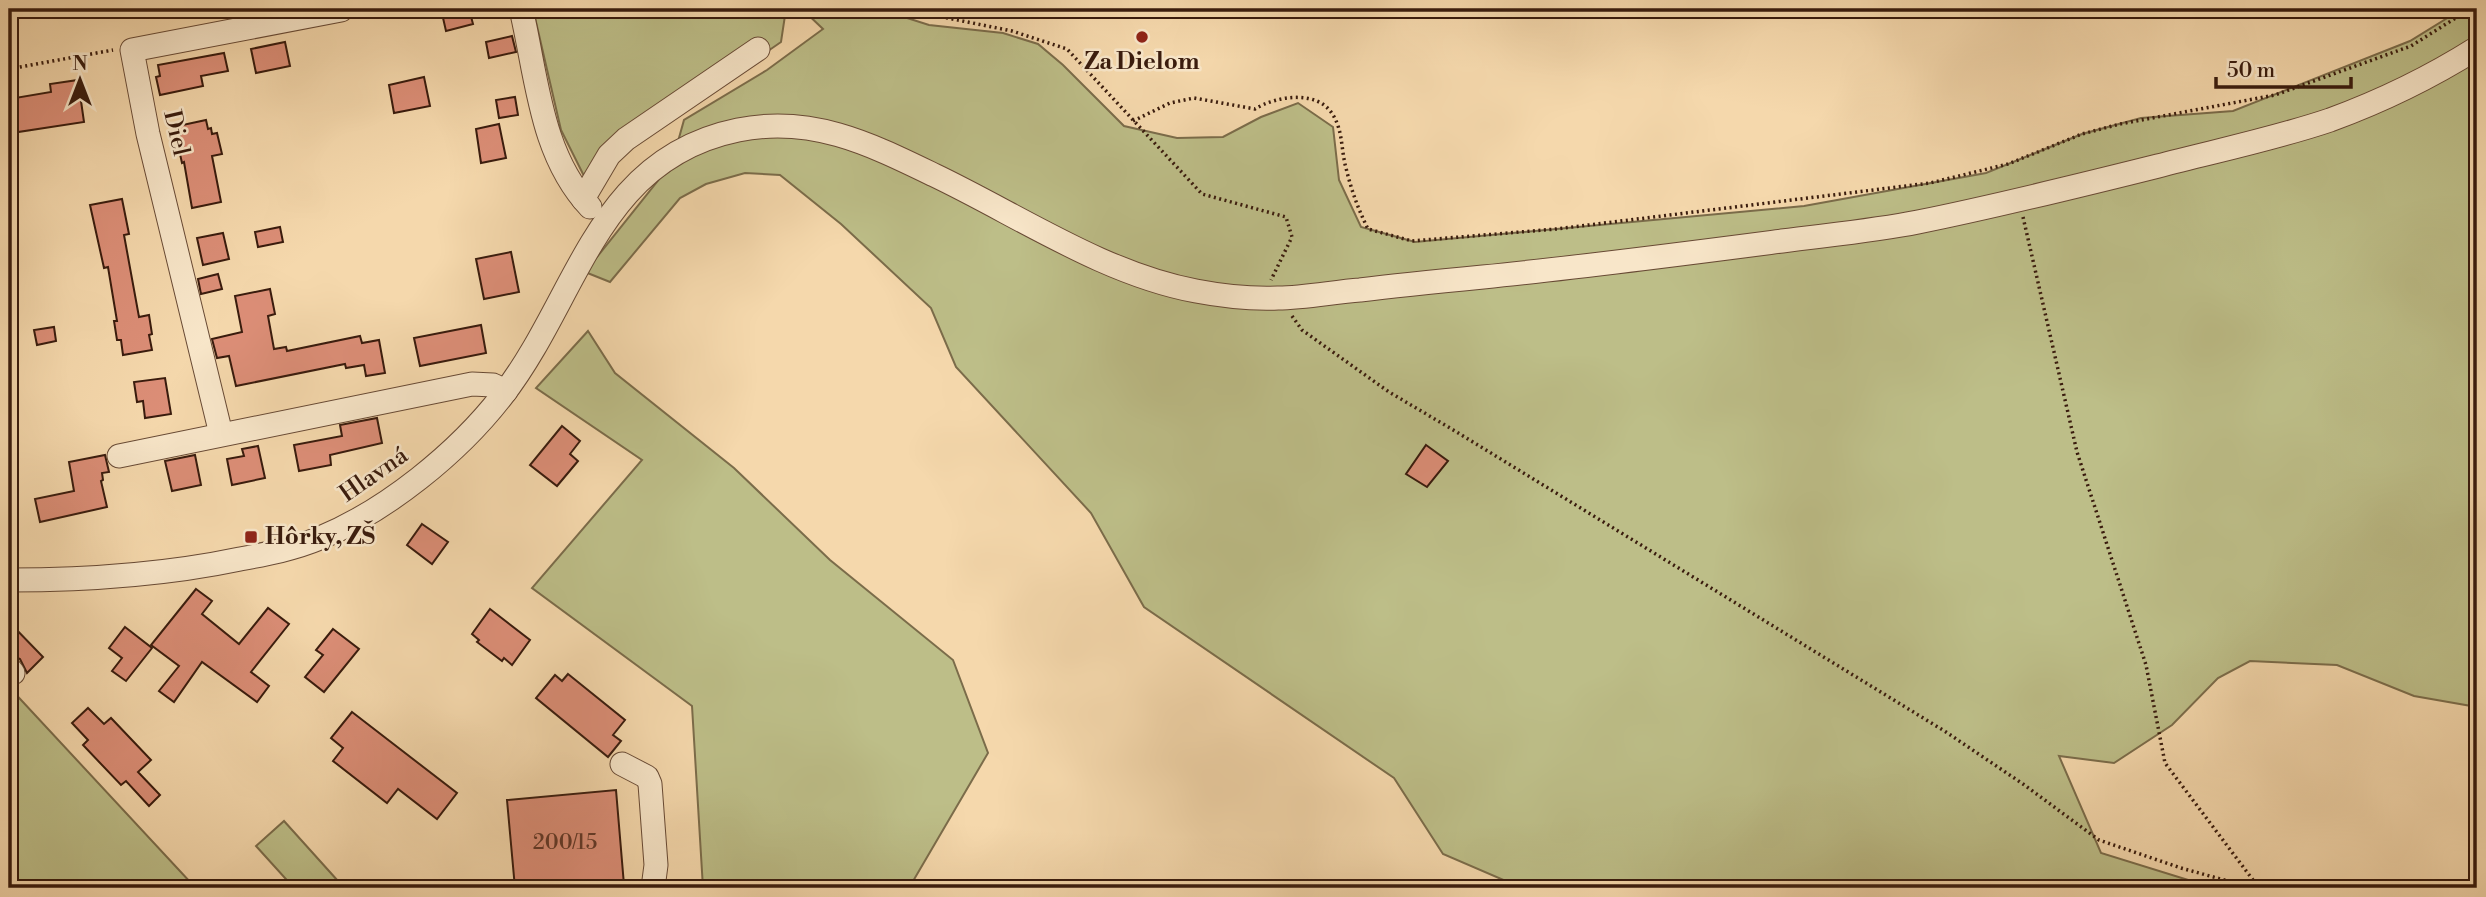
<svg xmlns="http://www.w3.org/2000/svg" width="2486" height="897" font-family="'Libre Bodoni',serif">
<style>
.green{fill:#bdbe88;stroke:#7b6c4a;stroke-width:2}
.building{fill:#dc8e77;stroke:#391b0d;stroke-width:2}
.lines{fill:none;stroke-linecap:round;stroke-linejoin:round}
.minor-casing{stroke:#684a35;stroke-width:25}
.path{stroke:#391b0d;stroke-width:3.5;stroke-dasharray:2 3.5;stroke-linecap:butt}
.minor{stroke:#f8e6c9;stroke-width:23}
.poi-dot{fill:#8f2418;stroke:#f8e6c9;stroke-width:2.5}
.labels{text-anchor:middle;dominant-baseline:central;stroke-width:5;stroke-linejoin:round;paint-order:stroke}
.number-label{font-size:21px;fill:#623828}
.poi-label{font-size:24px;font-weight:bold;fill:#391b0d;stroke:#f8e6c9}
.street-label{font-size:24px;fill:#391b0d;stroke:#f8e6c9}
</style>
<rect width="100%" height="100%" fill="#f5d8ac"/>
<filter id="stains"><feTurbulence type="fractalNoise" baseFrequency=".00286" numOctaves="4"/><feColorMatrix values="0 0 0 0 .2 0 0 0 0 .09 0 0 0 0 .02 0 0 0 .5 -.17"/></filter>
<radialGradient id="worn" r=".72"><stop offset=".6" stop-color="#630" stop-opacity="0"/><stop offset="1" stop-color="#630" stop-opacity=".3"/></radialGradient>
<g class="green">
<path d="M533 9H786L781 42 622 152 589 186 561 130Z"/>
<path d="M802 9H879L929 25 1003 33 1038 44 1063 65 1124 126 1177 138 1223 137 1261 117 1298 103 1333 127 1339 180 1361 227 1415 242 1804 206 1986 173 2082 134 2141 118 2233 111 2410 41 2462 9H2477V707L2414 696 2337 665 2250 661 2218 678 2172 725 2114 763 2059 756 2101 853 2214 888H1522L1443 854 1394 778 1144 607 1091 513 956 367 931 308 841 224 780 175 745 173 706 184 680 198 610 282 585 272 672 163 684 120 767 70 823 29Z"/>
<path d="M588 331 615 373 734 468 830 560 953 660 988 753 909 888H703L692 706 532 588 642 460 536 388Z"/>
<path d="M9 687 192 884 188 888H9Z"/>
<path d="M284 821 338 881 330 888H294L256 846Z"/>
</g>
<g class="building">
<path d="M441 9H469L473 24 446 31Z"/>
<path d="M512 36 516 52 489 58 486 42Z"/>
<path d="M285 42 290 66 256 73 251 49Z"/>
<path d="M224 53 228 71 201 76 203 86 160 95 156 77 160 76 158 65Z"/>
<path d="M424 77 430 106 394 113 389 85Z"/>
<path d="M78 80 84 122 18 132 16 118 9 120V99L51 92 50 84Z"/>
<path d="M515 97 518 115 499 118 496 100Z"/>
<path d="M206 120 208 129 211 128 212 134 217 133 222 154 212 156 221 202 192 208 184 162 182 163 176 136 180 135 178 126Z"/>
<path d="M499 124 506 158 481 163 476 129Z"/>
<path d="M122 199 129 234 124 235 139 317 149 315 152 334 149 335 152 350 123 355 121 340H117L114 321H117L108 267 104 268 90 205Z"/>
<path d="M280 227 283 242 258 247 255 232Z"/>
<path d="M223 233 229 259 203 265 197 238Z"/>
<path d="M511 252 519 292 484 299 476 259Z"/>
<path d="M218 274 222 289 201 294 198 279Z"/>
<path d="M270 289 275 314 268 316 274 349 286 347 287 351 360 336 362 343 379 340 385 373 366 376 364 365 346 368 345 364 236 386 229 356 217 358 212 339 242 332 235 296Z"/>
<path d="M481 325 486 353 420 366 414 338Z"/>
<path d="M54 327 56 341 37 345 34 330Z"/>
<path d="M165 378 171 414 145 418 143 401 137 402 134 382Z"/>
<path d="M377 418 382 443 330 455 331 465 299 471 294 445 342 436 340 425Z"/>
<path d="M562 426 580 441 570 454 578 461 557 486 530 465Z"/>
<path d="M1426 445 1448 461 1427 487 1406 474Z"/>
<path d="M258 446 265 478 232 485 227 459 244 456 242 449Z"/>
<path d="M105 455 109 472 102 473 103 480 101 481 107 507 40 522 35 499 74 491 69 462Z"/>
<path d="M195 455 201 485 172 491 165 461Z"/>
<path d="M422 524 448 542 432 564 407 545Z"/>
<path d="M196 589 212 601 202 614 239 644 268 608 289 624 251 672 269 686 257 702 202 662 174 702 159 691 179 666 151 645Z"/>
<path d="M490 609 530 640 512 665 504 658 502 661 477 642 479 640 472 634Z"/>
<path d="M9 622 43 657 27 673 20 659 9 654Z"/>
<path d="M125 627 152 648 126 681 112 671 122 658 109 648Z"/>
<path d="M333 629 359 649 324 692 305 677 323 655 316 650Z"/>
<path d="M568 674 625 720 613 735 621 741 608 757 536 698 555 675 562 681Z"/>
<path d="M88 708 104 724 111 718 151 760 138 772 160 795 149 806 126 781 121 785 83 745 88 740 72 723Z"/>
<path d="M352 712 457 793 437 819 398 789 387 803 333 761 343 748 331 738Z"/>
<path d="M616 790 624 885 607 888H515L507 800Z"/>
</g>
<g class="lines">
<defs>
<g id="minor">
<path d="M521 9C537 76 540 154 590 207"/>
<path d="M583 199 609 155 626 139 758 49"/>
<path d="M221 434 148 134 132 50 341 10"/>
<path d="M119 456 472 384 493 385 506 391"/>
<path d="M9 580C87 580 164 575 240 559 267 554 294 549 320 538 386 511 458 453 502 396 579 297 596 159 738 130 812 115 870 144 934 175 1018 215 1104 274 1196 291 1222 296 1252 299 1278 298 1305 298 1333 292 1360 290 1401 285 1442 281 1483 277 1583 267 1682 254 1782 241 1827 235 1873 231 1918 222 1998 206 2078 186 2158 166 2215 151 2274 139 2330 120 2382 101 2431 77 2477 48"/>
<path d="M9 668 13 673"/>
<path d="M622 764 647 777 650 784 656 865 653 888"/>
</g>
</defs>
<use href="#minor" class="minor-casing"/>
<g class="path">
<path d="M903 9 1012 31 1067 49 1202 194 1286 217 1292 237 1271 280"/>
<path d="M9 69 113 50"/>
<path d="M1133 121 1170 103 1194 98 1255 109C1276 96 1318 89 1333 115 1343 131 1341 150 1346 168 1351 189 1358 209 1368 229L1412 241 1556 229 1930 183 2008 164 2082 134 2120 124 2275 95 2411 46 2470 9"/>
<path d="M2023 217 2077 452 2146 665 2165 763 2259 888"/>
<path d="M1292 316 1302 330 1389 392 1455 431 1946 732 2023 784 2099 840 2181 868 2253 888"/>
</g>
<use href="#minor" class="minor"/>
</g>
<g class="poi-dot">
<circle cx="1142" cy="37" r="7"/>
<rect x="244" y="530" width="14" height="14" rx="3.5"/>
</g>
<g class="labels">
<g class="number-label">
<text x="565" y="843">200/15</text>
</g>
<g class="poi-label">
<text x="1142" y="62">Za Dielom</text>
<text x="265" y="537" text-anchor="start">Hôrky, ZŠ</text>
</g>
<g class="street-label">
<text transform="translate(176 133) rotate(77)">Diel</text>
<text transform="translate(374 475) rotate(-35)">Hlavná</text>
</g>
</g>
<rect width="2486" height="897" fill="none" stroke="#f5d8ac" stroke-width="35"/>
<rect x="10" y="10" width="2465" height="876" fill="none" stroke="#391b0d" stroke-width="3.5"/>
<rect x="18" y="18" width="2451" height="862" fill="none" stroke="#391b0d" stroke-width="2"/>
<g transform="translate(80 80)" stroke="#f8e6c9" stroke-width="5" paint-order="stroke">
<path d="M0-5L12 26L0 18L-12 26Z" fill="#391b0d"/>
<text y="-10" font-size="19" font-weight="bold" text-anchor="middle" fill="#391b0d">N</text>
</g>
<path d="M2216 77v10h135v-10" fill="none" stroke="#391b0d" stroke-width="3.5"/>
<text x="2227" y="77" font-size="21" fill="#391b0d" stroke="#f8e6c9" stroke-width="5" paint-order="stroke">50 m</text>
<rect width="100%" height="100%" filter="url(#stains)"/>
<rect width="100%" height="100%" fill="url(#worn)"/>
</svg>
